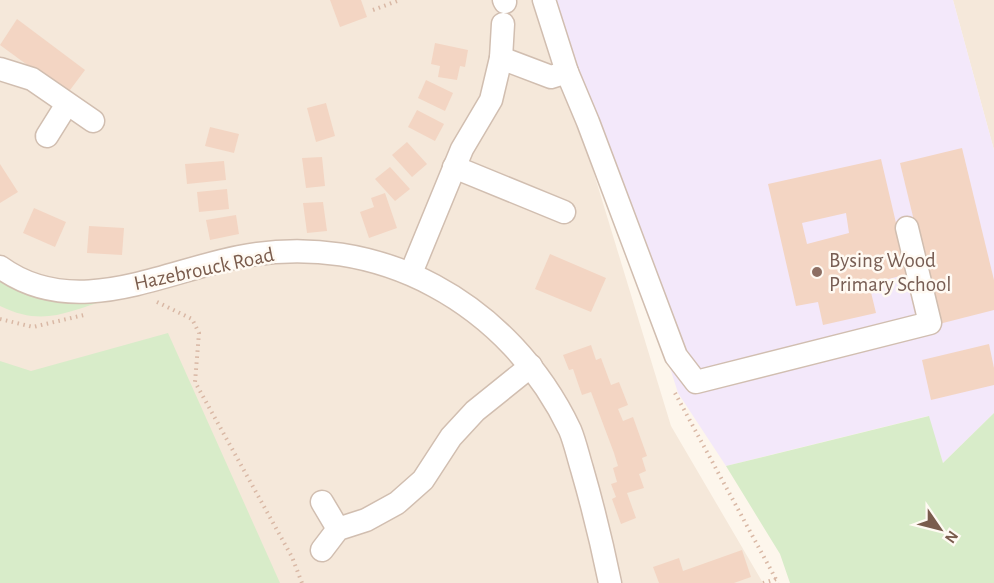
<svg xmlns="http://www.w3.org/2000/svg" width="994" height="583" font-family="'Alegreya Sans',sans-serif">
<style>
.residential{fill:#f5e8da}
.education{fill:#f3e8fa}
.green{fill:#d8ecc9}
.building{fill:#f3d5c3;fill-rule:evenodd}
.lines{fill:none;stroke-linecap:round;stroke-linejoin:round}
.minor-casing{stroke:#d1beb0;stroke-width:25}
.path{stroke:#d9b8a5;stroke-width:4;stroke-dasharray:1.5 4.5;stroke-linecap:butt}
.minor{stroke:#fff;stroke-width:22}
.education-dot{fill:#8d6e63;stroke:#fffaf3;stroke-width:2}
.labels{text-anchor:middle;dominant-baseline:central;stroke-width:5;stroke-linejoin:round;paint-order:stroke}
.education-label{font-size:21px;fill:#785e54;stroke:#fffaf3;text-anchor:start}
.street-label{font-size:21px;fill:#7a5c4d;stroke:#fffaf3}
</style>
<rect width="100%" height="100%" fill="#fdf6ec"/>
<g class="residential">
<path d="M0 0H541L671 426 763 583H0Z"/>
<path d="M953 0H994V150Z"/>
</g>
<path class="education" d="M554 0H953L994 150V413L943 463 928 416 726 466 678 393Z"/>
<g class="green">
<path d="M0 279 28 294 109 299C67 312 43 327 0 306Z"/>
<path d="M168 333 280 583H0V361L31 371Z"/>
<path d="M994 413V583H790L780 554 726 466 929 416 943 463Z"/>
</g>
<g class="building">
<path d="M330 0H361L367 17 340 27Z"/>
<path d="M17 19 85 70 67 94 0 45Z"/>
<path d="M435 43 468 50 465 67 460 66 457 80 438 77 440 66 431 64Z"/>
<path d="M426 80 453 93 445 111 418 98Z"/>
<path d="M326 103 335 136 316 142 307 108Z"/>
<path d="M417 110 444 124 435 141 408 127Z"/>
<path d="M210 127 239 134 234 153 205 146Z"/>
<path d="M407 142 427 164 412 177 392 155Z"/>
<path d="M962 148 994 280V310L939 324 900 163Z"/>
<path d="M322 157 325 186 306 188 302 158Z"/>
<path d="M881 159 908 274 869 284 876 313 823 325 818 302 796 306 768 184ZM846 213 849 233 807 244 802 223Z"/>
<path d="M224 161 226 180 187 184 185 164Z"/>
<path d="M0 164 18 192 0 203Z"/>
<path d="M390 167 410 189 395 201 375 179Z"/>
<path d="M227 189 229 209 199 212 197 192Z"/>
<path d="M385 193 397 228 369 238 360 212 374 207 371 198Z"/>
<path d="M323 202 327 231 307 233 303 203Z"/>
<path d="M34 208 66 222 55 247 23 233Z"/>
<path d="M236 215 239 234 210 240 206 220Z"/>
<path d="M89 226 124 228 122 255 87 253Z"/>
<path d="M550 254 606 278 591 312 535 289Z"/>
<path d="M989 344 994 368V385L931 400 922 360Z"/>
<path d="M591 345 596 360 601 358 611 385 619 382 628 405 618 409 623 421 633 417 647 456 642 458 646 471 639 474 644 488 627 493 636 518 621 524 612 499 616 497 611 484 617 482 613 468 618 466 614 453 591 392 582 395 573 369 569 370 563 355Z"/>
<path d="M742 550 751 577 734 583H659L653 567 679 558 683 571Z"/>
</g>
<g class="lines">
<defs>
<g id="minor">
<path d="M504 0 505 2"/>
<path d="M544 0 567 72 588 122 676 356 696 382 930 323 907 228"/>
<path d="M501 58 551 77 567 72"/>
<path d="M0 69 32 79 93 121"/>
<path d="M47 136 67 104"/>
<path d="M454 167 564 212"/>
<path d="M0 267C74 321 162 272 239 257 378 229 510 304 570 430 575 442 578 456 582 469 593 507 602 544 610 583"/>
<path d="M411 273 462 149 491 100 501 58 503 24"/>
<path d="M322 502 338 529"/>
<path d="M322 550 338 529 366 520 397 503 423 480 451 437 475 411 531 366"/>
</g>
</defs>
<use href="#minor" class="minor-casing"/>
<g class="path">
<path d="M373 10 400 0"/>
<path d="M157 302 192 319 199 333 195 382 292 557 302 583"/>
<path d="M0 319 33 327 84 315"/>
<path d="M675 393 778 583"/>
<path d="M763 583 776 579"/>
</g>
<use href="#minor" class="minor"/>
</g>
<circle class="education-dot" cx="817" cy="272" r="6"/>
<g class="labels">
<g class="education-label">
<text x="829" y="260">Bysing Wood<tspan x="829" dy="24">Primary School</tspan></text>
</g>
<g class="street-label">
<text transform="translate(204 269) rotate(-12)">Hazebrouck Road</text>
</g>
</g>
<g transform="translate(940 529) rotate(125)" stroke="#fffaf3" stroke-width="4.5" paint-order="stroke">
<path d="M0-4.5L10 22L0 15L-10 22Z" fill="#7a5c4d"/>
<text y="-9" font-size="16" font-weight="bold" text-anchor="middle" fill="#7a5c4d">N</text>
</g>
</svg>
